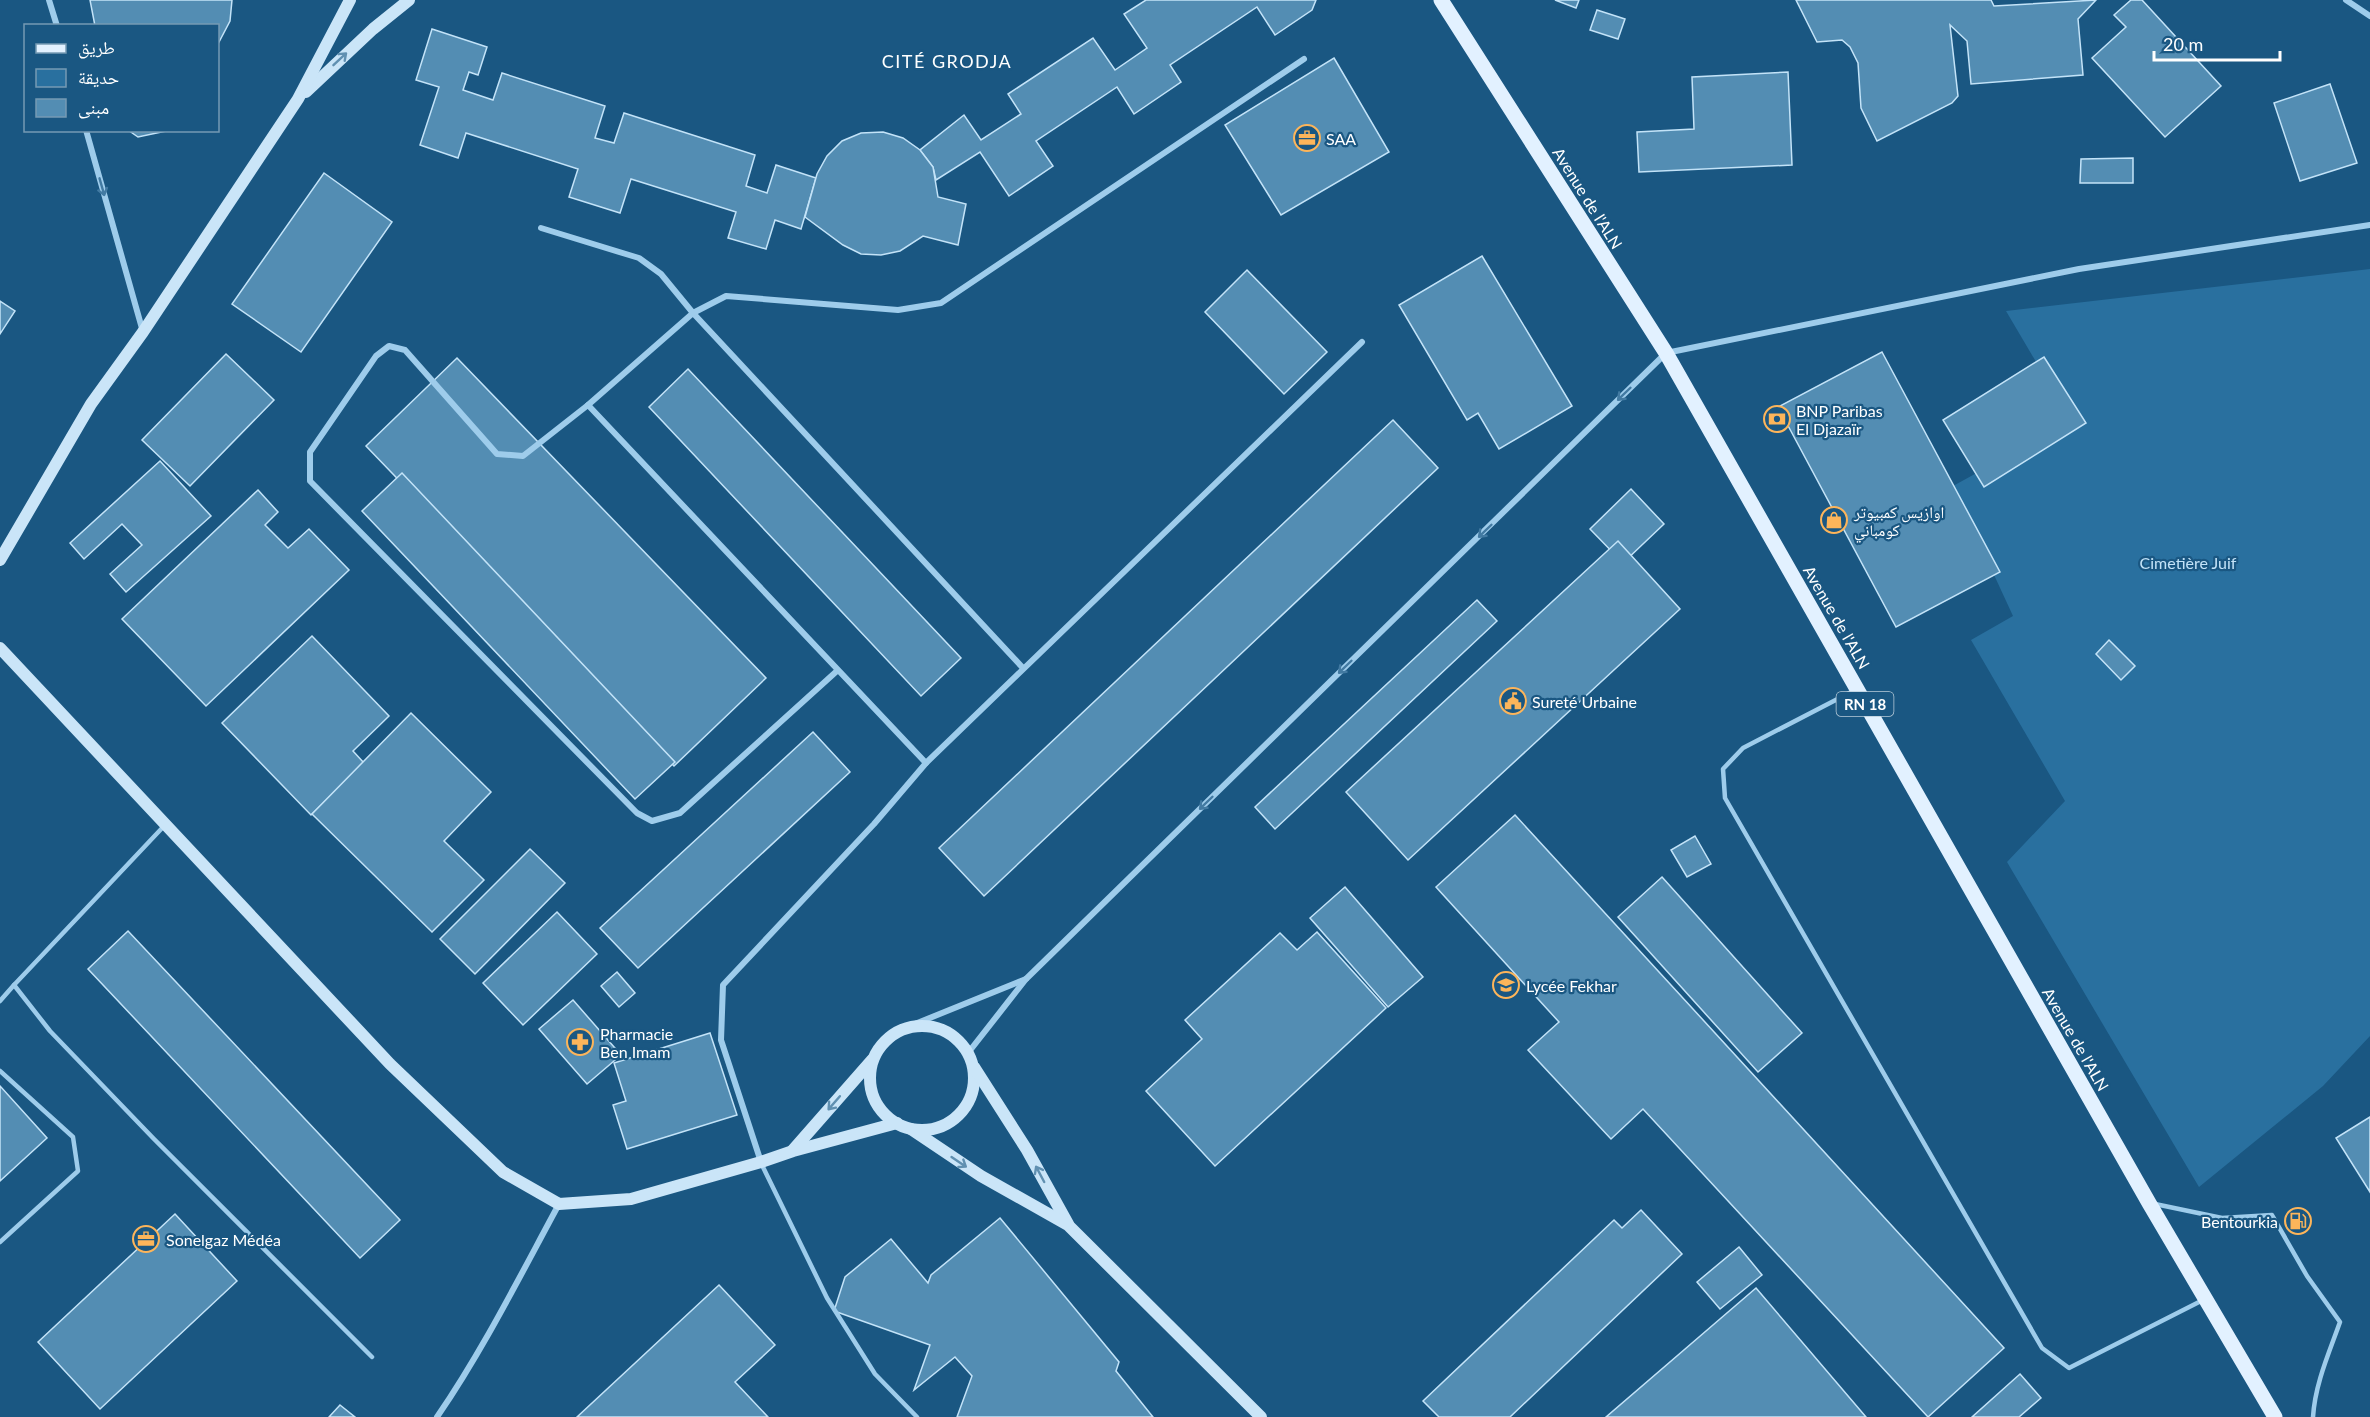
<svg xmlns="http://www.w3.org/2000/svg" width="2370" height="1417" font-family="Lato,'Noto Naskh Arabic',sans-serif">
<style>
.green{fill:#29709f}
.building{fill:#538db3;stroke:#c3e3f8;stroke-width:1.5}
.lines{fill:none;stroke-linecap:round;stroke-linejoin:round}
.lane{stroke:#9ecceb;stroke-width:4.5}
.street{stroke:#9ecceb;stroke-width:6}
.secondary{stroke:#cae5f8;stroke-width:12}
.primary{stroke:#e2f1ff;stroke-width:15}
.oneway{stroke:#6090b1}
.oneway2{stroke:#427aa2}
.labels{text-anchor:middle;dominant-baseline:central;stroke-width:4.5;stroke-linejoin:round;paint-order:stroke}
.shield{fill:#1a5782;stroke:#bacdda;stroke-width:1.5}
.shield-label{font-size:15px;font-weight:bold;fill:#fff}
.poi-label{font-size:16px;fill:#fff;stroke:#1a5782;text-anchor:start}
.street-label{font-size:16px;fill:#fff;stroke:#1a5782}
.park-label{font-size:16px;fill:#c3e3f8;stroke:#1a5782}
.neighbourhood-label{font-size:18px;letter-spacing:1.5px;fill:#fff;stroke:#1a5782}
</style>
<rect width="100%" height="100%" fill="#1a5782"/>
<path class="green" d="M2370 269V1036L2323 1086 2199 1187 2007 862 2065 801 1971 640 2013 616 1953 486 2071 421 2006 311Z"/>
<g class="building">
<path d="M90 0H232L230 21 218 44V26H95Z"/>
<path d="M1146 0H1316L1312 10 1275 35 1257 7 1170 65 1181 82 1134 114 1117 87 1036 141 1053 166 1009 196 980 152 936 180 933 167 920 150 964 115 981 140 1021 114 1008 94 1093 38 1115 70 1147 48 1124 14Z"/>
<path d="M1555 0H1579L1576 8Z"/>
<path d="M1796 0H1991L1994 6 2096 0 2078 19 2083 75 1971 84 1967 41 1950 25 1958 96 1952 103 1877 141 1861 108 1858 63 1850 47 1842 40 1817 42Z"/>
<path d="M2131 0H2142L2221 86 2165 137 2092 58 2126 27 2114 15Z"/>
<path d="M1597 10 1625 19 1618 39 1590 30Z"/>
<path d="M432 29 487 47 478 75 469 72 463 90 493 100 502 73 605 106 595 138 614 143 624 113 755 155 746 186 767 193 776 165 816 178 801 229 775 220 766 249 728 238 736 212 631 179 620 213 569 197 578 169 466 133 458 158 420 145 439 87 416 80Z"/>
<path d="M1334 58 1389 152 1281 215 1225 125Z"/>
<path d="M1788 72 1792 165 1639 172 1637 132 1694 129 1692 77Z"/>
<path d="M2330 84 2357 163 2300 181 2274 103Z"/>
<path d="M128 130H171L138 137Z"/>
<path d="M883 132 903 138 920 150 933 167 938 197 966 204 958 245 923 236 900 251 881 255 861 254 843 245 805 217 817 174 827 156 842 141 861 133Z"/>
<path d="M2133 158V183H2080L2081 159Z"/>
<path d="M324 173 392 222 301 352 232 304Z"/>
<path d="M1482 256 1572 406 1499 449 1478 413 1467 420 1399 305Z"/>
<path d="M1247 270 1327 352 1284 394 1205 312Z"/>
<path d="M0 301 15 311 0 334Z"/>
<path d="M1882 352 2000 572 1896 627 1778 407Z"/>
<path d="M226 354 274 400 190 486 142 440Z"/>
<path d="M2044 357 2086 423 1984 487 1943 420Z"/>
<path d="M457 358 766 678 674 766 366 446Z"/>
<path d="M688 369 961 658 921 696 649 407Z"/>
<path d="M1393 420 1438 468 984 896 939 848Z"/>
<path d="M160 461 211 516 126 592 110 574 142 545 122 524 84 559 70 543Z"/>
<path d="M402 473 675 762 635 799 362 511Z"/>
<path d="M1631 489 1664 524 1623 563 1590 529Z"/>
<path d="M258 490 278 512 265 525 288 548 309 529 349 570 206 706 122 619Z"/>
<path d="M1618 541 1680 609 1408 860 1346 792Z"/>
<path d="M1477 600 1497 621 1275 829 1255 807Z"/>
<path d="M312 636 389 716 353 751 364 763 311 815 222 723Z"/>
<path d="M2109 640 2135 666 2121 680 2096 654Z"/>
<path d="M411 713 491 792 444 841 484 880 432 932 312 814Z"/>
<path d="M813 732 850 772 638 968 600 928Z"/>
<path d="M1515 815 2004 1348 1928 1417 1643 1109 1611 1139 1528 1050 1559 1022 1436 887Z"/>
<path d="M1695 836 1711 864 1687 877 1671 850Z"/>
<path d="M530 849 565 883 475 974 440 939Z"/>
<path d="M1662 877 1802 1033 1758 1072 1618 917Z"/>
<path d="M1345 887 1423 977 1388 1007 1310 918Z"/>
<path d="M557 912 597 954 523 1025 483 983Z"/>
<path d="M128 931 400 1220 360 1258 88 969Z"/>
<path d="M1317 932 1386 1008 1215 1166 1146 1091 1202 1039 1185 1020 1280 933 1297 950Z"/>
<path d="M617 972 635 993 619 1007 601 986Z"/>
<path d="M573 1000 621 1055 587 1084 539 1029Z"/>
<path d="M710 1033 737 1115 627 1149 613 1105 626 1101 614 1063Z"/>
<path d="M0 1086 47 1138 0 1181Z"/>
<path d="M2370 1117V1192L2336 1138Z"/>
<path d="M1641 1210 1682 1254 1510 1417H1439L1423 1401 1614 1220 1622 1228Z"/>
<path d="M175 1214 237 1281 100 1409 38 1342Z"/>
<path d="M1000 1218 1119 1362 1116 1371 1153 1417H957L972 1376 955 1357 914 1390 930 1345 834 1311 845 1277 891 1239 928 1283 931 1275Z"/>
<path d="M1739 1247 1762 1275 1720 1309 1697 1282Z"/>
<path d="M719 1285 775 1345 735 1382 768 1417H577Z"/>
<path d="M1756 1288 1866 1417H1606Z"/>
<path d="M2020 1374 2041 1398 2019 1417H1972Z"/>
<path d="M340 1405 355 1417H329Z"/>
</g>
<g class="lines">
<g class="lane">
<path d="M1855 690 1743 748 1723 769 1725 798 2042 1348 2069 1368 2203 1300"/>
<path d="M164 826 14 985 50 1031 154 1139 372 1357"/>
<path d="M0 1001 14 985"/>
<path d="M0 1071 73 1137 78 1171 0 1242"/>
<path d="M761 1163 827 1298 875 1374 917 1417"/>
<path d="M2155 1204 2222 1218 2272 1215 2307 1276 2340 1322C2329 1353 2315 1384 2313 1417"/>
</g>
<g class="street">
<path d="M49 0 57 26"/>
<path d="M2346 0 2370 16"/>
<path d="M86 130 143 332"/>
<path d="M541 228 639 258 661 274 693 313 1023 668"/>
<path d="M588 405 693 313 726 296 898 310 941 303 1304 59"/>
<path d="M838 670 680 813 652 821 637 813 310 481V452L376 356 389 346 405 350 497 454 523 456 588 405 926 763"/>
<path d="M905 1028 1026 979"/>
<path d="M968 1053 1026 979 1666 353 2079 269 2370 225"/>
<path d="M761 1162 721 1040 723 985 874 824 926 763 1362 342"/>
<path d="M437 1417C483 1350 520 1276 559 1204"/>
</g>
<g class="secondary">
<path d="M306 92 373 29 409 0"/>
<path d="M0 560 91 404 143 332 298 99 350 0"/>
<path d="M0 648 390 1064 503 1172 559 1204 631 1199 761 1162 793 1151 897 1123"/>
<circle cx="922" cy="1078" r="52"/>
<path d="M974 1067 1027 1150 1068 1224"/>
<path d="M911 1129 981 1176 1068 1225 1261 1417"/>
<path d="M793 1150 872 1060"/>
</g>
<path class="primary" d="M1441 0 1666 353 2149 1203 2275 1417"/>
</g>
<defs><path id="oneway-shaft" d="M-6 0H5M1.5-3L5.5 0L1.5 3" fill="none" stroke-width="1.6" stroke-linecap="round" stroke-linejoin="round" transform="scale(1.5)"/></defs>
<g class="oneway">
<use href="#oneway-shaft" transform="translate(340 59) rotate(-43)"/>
<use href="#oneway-shaft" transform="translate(834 1103) rotate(131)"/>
<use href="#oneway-shaft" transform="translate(959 1162) rotate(34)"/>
<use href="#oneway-shaft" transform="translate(1040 1174) rotate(-118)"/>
</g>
<g class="oneway2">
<use href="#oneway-shaft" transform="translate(102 187) rotate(74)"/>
<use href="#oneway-shaft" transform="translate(1624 394) rotate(136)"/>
<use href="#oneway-shaft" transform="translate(1485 531) rotate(136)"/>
<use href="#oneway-shaft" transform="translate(1345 667) rotate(136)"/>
<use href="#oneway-shaft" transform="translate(1206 803) rotate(136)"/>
</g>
<defs>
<symbol id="office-ring" viewBox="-11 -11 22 22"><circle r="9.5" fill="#1a5782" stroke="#fdb55a" stroke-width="1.5"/><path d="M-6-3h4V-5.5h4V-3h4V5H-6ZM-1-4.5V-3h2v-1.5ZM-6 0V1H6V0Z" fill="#fdb55a"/></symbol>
<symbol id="bank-ring" viewBox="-11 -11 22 22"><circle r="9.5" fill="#1a5782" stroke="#fdb55a" stroke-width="1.5"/><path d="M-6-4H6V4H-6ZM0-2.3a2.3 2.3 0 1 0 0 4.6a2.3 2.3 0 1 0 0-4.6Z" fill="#fdb55a"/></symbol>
<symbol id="shop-ring" viewBox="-11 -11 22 22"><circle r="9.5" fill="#1a5782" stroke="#fdb55a" stroke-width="1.5"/><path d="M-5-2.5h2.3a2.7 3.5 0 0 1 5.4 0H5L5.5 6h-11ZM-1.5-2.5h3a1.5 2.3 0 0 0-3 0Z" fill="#fdb55a"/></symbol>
<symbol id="civic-ring" viewBox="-11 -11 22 22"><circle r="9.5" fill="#1a5782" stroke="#fdb55a" stroke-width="1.5"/><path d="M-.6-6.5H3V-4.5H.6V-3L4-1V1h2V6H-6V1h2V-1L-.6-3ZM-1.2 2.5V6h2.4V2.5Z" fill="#fdb55a"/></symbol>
<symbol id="school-ring" viewBox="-11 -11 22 22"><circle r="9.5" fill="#1a5782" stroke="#fdb55a" stroke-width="1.5"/><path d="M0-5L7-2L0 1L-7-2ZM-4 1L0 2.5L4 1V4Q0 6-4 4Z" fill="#fdb55a"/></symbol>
<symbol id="pharmacy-ring" viewBox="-11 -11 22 22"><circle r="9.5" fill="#1a5782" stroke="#fdb55a" stroke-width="1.5"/><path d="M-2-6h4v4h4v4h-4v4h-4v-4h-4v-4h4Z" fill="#fdb55a"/></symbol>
<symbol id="fuel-ring" viewBox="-11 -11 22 22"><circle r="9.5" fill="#1a5782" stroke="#fdb55a" stroke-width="1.5"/><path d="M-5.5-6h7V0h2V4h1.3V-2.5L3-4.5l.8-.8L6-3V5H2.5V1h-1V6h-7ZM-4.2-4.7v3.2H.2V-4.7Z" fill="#fdb55a"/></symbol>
</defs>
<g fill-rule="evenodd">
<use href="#office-ring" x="1292" y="123" width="30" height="30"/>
<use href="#bank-ring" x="1762" y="404" width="30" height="30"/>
<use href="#shop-ring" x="1819" y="505" width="30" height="30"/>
<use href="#civic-ring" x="1498" y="686" width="30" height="30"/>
<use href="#school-ring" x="1491" y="970" width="30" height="30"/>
<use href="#pharmacy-ring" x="565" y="1027" width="30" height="30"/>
<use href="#fuel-ring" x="2283" y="1206" width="30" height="30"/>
<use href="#office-ring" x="131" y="1224" width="30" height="30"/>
</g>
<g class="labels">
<rect class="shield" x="1836.5" y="692" width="57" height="24" rx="4.5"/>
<g class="shield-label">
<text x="1865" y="704">RN 18</text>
</g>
<g class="poi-label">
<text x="1326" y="138">SAA</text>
<text x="1796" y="410">BNP Paribas<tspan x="1796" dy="18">El Djazaïr</tspan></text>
<text x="1854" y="511">اوازيس كمبيوتر<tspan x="1854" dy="18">كومباني</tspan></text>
<text x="1532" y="701">Sureté Urbaine</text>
<text x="1526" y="985">Lycée Fekhar</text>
<text x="600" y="1033">Pharmacie<tspan x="600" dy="18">Ben Imam</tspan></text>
<text x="2278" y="1221" text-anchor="end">Bentourkia</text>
<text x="166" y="1239">Sonelgaz Médéa</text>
</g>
<g class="street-label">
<text transform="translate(1588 198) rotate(58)">Avenue de l'ALN</text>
<text transform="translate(1837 617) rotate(60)">Avenue de l'ALN</text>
<text transform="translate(2076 1039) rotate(60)">Avenue de l'ALN</text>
</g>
<g class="park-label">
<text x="2188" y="562">Cimetière Juif</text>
</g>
<g class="neighbourhood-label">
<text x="947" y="61">CITÉ GRODJA</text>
</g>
</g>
<rect x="24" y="24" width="195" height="108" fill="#1a5782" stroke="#769ab4" stroke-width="1.5"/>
<rect x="36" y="44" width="30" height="9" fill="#e2f1ff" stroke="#769ab4" stroke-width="1.5"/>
<text x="78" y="54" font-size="18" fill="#ffffff">طريق</text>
<rect x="36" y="69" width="30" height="18" fill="#29709f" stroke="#769ab4" stroke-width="1.5"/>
<text x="78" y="84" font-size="18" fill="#ffffff">حديقة</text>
<rect x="36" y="99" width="30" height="18" fill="#538db3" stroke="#769ab4" stroke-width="1.5"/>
<text x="78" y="114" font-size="18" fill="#ffffff">مبنى</text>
<path d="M2154 51v9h126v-9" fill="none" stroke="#ffffff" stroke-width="3"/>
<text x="2163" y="51" font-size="18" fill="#ffffff" stroke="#1a5782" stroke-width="4.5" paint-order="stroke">20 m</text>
</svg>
